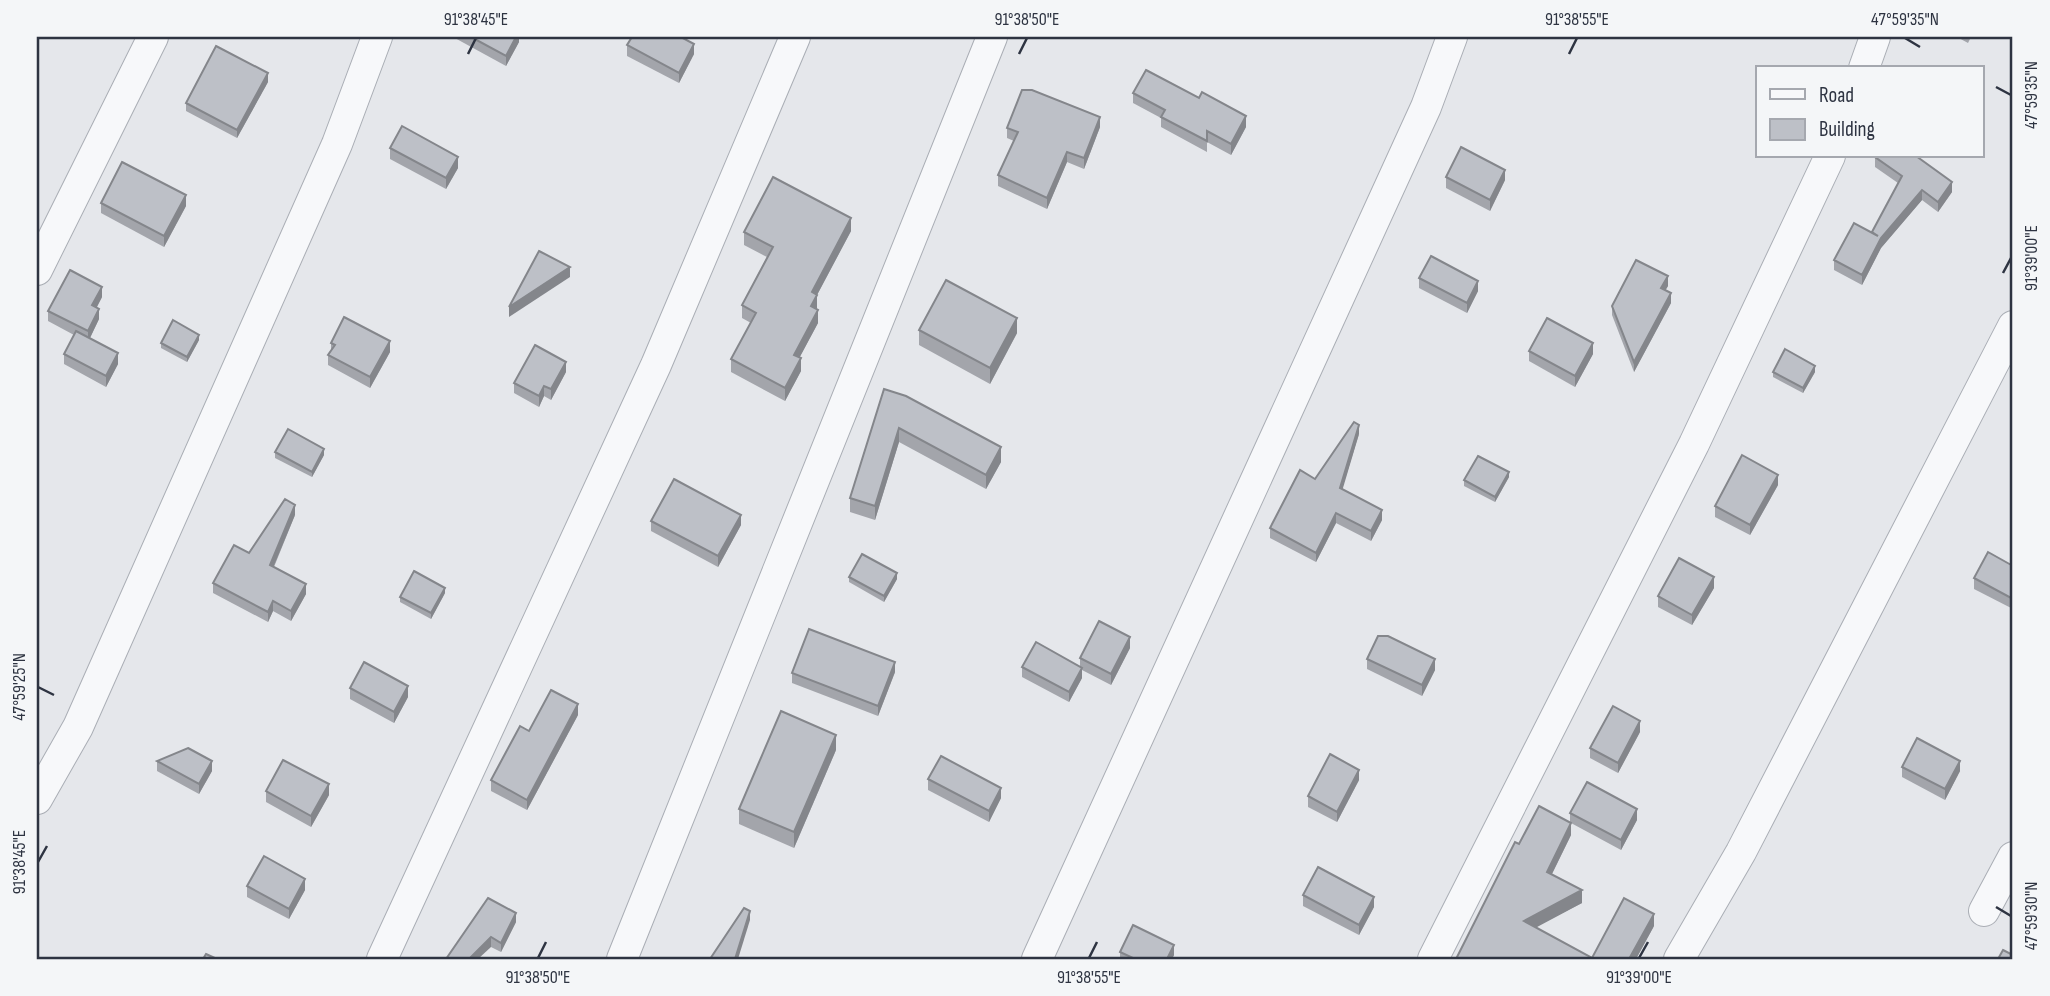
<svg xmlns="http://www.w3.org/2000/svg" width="2050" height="996" font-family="'Sofia Sans Condensed',sans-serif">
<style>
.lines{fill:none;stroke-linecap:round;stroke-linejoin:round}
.minor-casing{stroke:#aaaeb5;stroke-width:32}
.minor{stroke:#f7f8fa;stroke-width:30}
.wall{fill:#a3a5ab}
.shaded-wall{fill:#84868b}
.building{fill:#bdc0c7;stroke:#84868b;stroke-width:2}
.ticks{fill:none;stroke:#2e3442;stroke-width:2.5}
.neatline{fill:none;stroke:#2e3442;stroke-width:2.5}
.ticks-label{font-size:18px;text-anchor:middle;fill:#2e3442}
</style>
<rect width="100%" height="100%" fill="#e5e7eb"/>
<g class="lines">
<defs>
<g id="minor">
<path d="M1864 68 1875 37"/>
<path d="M37 270 153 37"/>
<path d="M37 799 78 727 337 144 377 37"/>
<path d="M1984 911 2013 857"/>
<path d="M382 959 656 365 795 37"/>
<path d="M622 959 992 37"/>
<path d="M1037 959 1426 107 1452 37"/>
<path d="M1433 959 1694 444 1830 156"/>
<path d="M1679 959 1741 852 2013 326"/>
</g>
</defs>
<use href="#minor" class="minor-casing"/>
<use href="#minor" class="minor"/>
</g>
<g class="wall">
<path d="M453 37H519V42L506 66Z"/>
<path d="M1957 37H1971L1968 43Z"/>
<path d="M627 45 694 54 679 83 627 56Z"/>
<path d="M268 82 237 138 186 111V103Z"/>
<path d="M1133 93 1246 127 1231 155 1207 142V152L1161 127V118L1133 103Z"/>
<path d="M1100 127 1084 169 1067 162 1047 209 998 186V175L1014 141 1007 138V128Z"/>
<path d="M390 148 458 168 446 189 390 159Z"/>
<path d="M1875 157 1952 192 1938 212 1922 200 1881 248 1862 285 1834 270V260L1872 233 1898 183 1875 167Z"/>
<path d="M1446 177 1505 180 1490 211 1446 188Z"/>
<path d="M101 203 186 206 164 247 101 213Z"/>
<path d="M851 231 817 295 816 309 818 323 799 358 801 371 785 401 731 372V359L751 323 742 318V305L767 257 744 245V232Z"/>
<path d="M1419 278 1478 291 1467 313 1419 288Z"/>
<path d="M1668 286 1665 290 1671 303 1634 372 1612 315V306Z"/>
<path d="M102 297 97 307 99 319 90 338 118 364 106 387 64 364V354L74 335 48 321V311Z"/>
<path d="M919 330 1017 333 990 384 919 345Z"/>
<path d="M199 340 187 362 161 348V343Z"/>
<path d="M331 343 390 352 370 388 328 365V355L331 351Z"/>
<path d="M1529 351 1593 354 1575 387 1529 361Z"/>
<path d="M566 372 551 400 544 396 539 407 514 393V383Z"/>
<path d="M1773 372H1815L1803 393 1773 377Z"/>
<path d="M884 389 1001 462 986 489 899 442 875 520 850 512V498Z"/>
<path d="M1359 434 1342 489 1382 520 1371 541 1336 523 1316 562 1270 538V528L1315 479Z"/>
<path d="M275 452 324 455 312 477 275 458Z"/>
<path d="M2013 475V494L2010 492V481Z"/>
<path d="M1509 477 1495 502 1464 486V480Z"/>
<path d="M1778 485 1750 535 1715 517V506Z"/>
<path d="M295 515 274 567 306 594 291 621 273 611 268 622 213 593V583Z"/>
<path d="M651 521 741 525 718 567 651 531Z"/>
<path d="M2013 566V609L1974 589V578Z"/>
<path d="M849 577 897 579 884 602 849 582Z"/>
<path d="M1714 588 1692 625 1658 607V596Z"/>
<path d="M445 593 431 619 400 602V597Z"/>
<path d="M1130 648 1111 685 1082 670V678L1069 702 1022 677V667L1080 666V658Z"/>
<path d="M1367 659 1435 670 1422 696 1367 669Z"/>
<path d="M895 672 878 716 792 683V673Z"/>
<path d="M350 688 408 697 394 723 350 699Z"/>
<path d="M578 715 527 810 491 791V780L529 731Z"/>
<path d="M1640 732 1618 773 1590 758V748Z"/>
<path d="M836 750 794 848 739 824V809Z"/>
<path d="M157 761 212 771 199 794 157 771Z"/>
<path d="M1902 767 1960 771 1945 800 1902 777Z"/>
<path d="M928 779 1001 798 989 822 928 790Z"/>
<path d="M1359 780 1337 822 1308 807V796Z"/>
<path d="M266 791 329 795 311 827 266 802Z"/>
<path d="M1570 813 1637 820 1621 850 1571 823V835L1552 874 1582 903 1535 927 1592 958 1654 926 1636 959H1456L1519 844 1570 823Z"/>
<path d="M247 886 305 890 289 919 247 897Z"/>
<path d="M1303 895 1374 907 1359 935 1303 906Z"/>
<path d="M488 898 516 922 501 952 491 947Z"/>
<path d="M1120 952 1174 955 1172 959H1120Z"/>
</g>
<g class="shaded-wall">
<path d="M516 37H519V42L506 66V56Z"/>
<path d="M694 44V54L679 83V73Z"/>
<path d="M268 73V82L237 138V130Z"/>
<path d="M1246 116V127L1231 155V144Z"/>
<path d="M1100 117V127L1084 169V158Z"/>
<path d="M1067 152V162L1047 209V198Z"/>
<path d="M458 157V168L446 189V178Z"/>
<path d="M1505 170V180L1490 211V200Z"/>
<path d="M1952 182V192L1938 212V202Z"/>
<path d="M1922 190V200L1881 248 1862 285V275L1881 238Z"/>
<path d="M186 195V206L164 247V236Z"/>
<path d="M851 218V231L817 295V308L811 319 812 292Z"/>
<path d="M570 267V277L509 317V307Z"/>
<path d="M1668 276V286L1661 298V288Z"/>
<path d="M1478 281V291L1467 313V303Z"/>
<path d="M102 287V297L92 316V305Z"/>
<path d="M1671 293V303L1634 372V362Z"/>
<path d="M99 309V319L88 342V331Z"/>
<path d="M818 310V323L794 368V355Z"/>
<path d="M1017 318V333L990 384V368Z"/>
<path d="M199 335V340L187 362V357Z"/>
<path d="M390 341V352L370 388V377Z"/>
<path d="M1593 343V354L1575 387V376Z"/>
<path d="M118 353V364L106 387V376Z"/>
<path d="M801 358V371L785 401V388Z"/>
<path d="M566 362V372L551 400V389Z"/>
<path d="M1815 366V372L1803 393V388Z"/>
<path d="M544 386V396L539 407V396Z"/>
<path d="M1359 425V434L1340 498V488Z"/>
<path d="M899 428V442L875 520V506Z"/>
<path d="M1001 447V462L986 489V475Z"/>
<path d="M324 449V455L312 477V472Z"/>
<path d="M1509 472V477L1495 502V497Z"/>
<path d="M1778 475V485L1750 535V525Z"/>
<path d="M295 505V515L270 575V565Z"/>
<path d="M1382 510V520L1371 541V531Z"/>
<path d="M1336 513V523L1316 562V553Z"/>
<path d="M741 515V525L718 567V556Z"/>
<path d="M897 573V579L884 602V596Z"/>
<path d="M1714 577V588L1692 625V615Z"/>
<path d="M306 584V594L291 621V611Z"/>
<path d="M445 588V593L431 619V613Z"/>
<path d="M273 601V611L268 622V612Z"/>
<path d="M1130 637V648L1111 685V674Z"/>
<path d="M1435 659V670L1422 696V685Z"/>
<path d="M895 662V672L878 716V706Z"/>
<path d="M1082 668V678L1069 702V692Z"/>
<path d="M408 686V697L394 723V712Z"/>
<path d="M578 704V715L527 810V800Z"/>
<path d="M1640 721V732L1618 773V763Z"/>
<path d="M836 735V750L794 848V832Z"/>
<path d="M212 761V771L199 794V784Z"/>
<path d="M1960 761V771L1945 800V789Z"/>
<path d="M1359 770V780L1337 822V812Z"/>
<path d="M329 784V795L311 827V816Z"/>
<path d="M1001 788V798L989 822V811Z"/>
<path d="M1637 809V820L1621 850V840Z"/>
<path d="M1571 823V835L1547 884V872Z"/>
<path d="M305 879V890L289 919V909Z"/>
<path d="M1582 890V903L1524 934V921Z"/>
<path d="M1374 897V907L1359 935V925Z"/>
<path d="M750 911V920L738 959H735Z"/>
<path d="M516 913V922L501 952V943Z"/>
<path d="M1654 914V926L1636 959H1629Z"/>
<path d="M491 937V947L478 959H469Z"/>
<path d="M1174 945V955L1172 959H1167Z"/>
</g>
<g class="building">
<path d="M471 37H516L506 56Z"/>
<path d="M632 37H681L694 44 679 73 627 45Z"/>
<path d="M216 46 268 73 237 130 186 103Z"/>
<path d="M1146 70 1199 98 1202 92 1246 116 1231 144 1207 131V141L1161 117 1165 110 1133 93Z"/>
<path d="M1022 90H1032L1100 117 1084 158 1067 152 1047 198 998 175 1018 132 1007 128Z"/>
<path d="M402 126 458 157 446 178 390 148Z"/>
<path d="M1461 147 1505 170 1490 200 1446 177Z"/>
<path d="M1876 156H1916L1952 182 1938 202 1922 190 1881 238 1862 275 1834 260 1854 223 1878 236 1872 232 1902 176 1875 157Z"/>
<path d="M122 162 186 195 164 236 101 203Z"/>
<path d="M773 177 851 218 812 292 817 295 811 306 818 310 794 355 801 358 785 388 731 359 756 313 742 305 773 247 744 232Z"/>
<path d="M539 251 570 267 509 307Z"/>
<path d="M1431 256 1478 281 1467 303 1419 278Z"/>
<path d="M1636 260 1668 276 1661 288 1671 293 1634 362 1612 306Z"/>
<path d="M70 270 102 287 92 305 99 309 88 331 48 311Z"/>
<path d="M946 280 1017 318 990 368 919 330Z"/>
<path d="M344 317 390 341 370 377 328 355 335 345 331 343Z"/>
<path d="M1547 318 1593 343 1575 376 1529 351Z"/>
<path d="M173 320 199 335 187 357 161 343Z"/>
<path d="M76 331 118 353 106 376 64 354Z"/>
<path d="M535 345 566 362 551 389 544 386 539 396 514 383Z"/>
<path d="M1785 349 1815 366 1803 388 1773 372Z"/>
<path d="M884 389 906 396 1001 447 986 475 899 428 875 506 850 498Z"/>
<path d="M1354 422 1359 425 1340 488 1382 510 1371 531 1336 513 1316 553 1270 528 1300 470 1315 479Z"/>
<path d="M288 429 324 449 312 472 275 452Z"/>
<path d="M1742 455 1778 475 1750 525 1715 506Z"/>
<path d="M1478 456 1509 472 1495 497 1464 480Z"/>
<path d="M674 479 741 515 718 556 651 521Z"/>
<path d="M285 499 295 505 270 565 306 584 291 611 273 601 268 612 213 583 234 545 249 553Z"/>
<path d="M1988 552 2013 566V599L1974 578Z"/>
<path d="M862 554 897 573 884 596 849 577Z"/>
<path d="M1679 558 1714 577 1692 615 1658 596Z"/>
<path d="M414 571 445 588 431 613 400 597Z"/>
<path d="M1099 621 1130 637 1111 674 1080 658Z"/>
<path d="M809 629 895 662 878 706 792 673Z"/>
<path d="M1378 636H1388L1435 659 1422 685 1367 659Z"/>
<path d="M1036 642 1082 668 1069 692 1022 667Z"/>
<path d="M364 662 408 686 394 712 350 688Z"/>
<path d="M551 690 578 704 527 800 491 780 520 726 529 731Z"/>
<path d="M1613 706 1640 721 1618 763 1590 748Z"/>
<path d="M781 711 836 735 794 832 739 809Z"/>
<path d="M1917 738 1960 761 1945 789 1902 767Z"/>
<path d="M188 748 212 761 199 784 157 761Z"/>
<path d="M1330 754 1359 770 1337 812 1308 796Z"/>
<path d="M941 756 1001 788 989 811 928 779Z"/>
<path d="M283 760 329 784 311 816 266 791Z"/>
<path d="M1587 782 1637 809 1621 840 1570 813Z"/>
<path d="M1539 806 1571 823 1547 872 1582 890 1524 921 1592 958 1624 898 1654 914 1629 959H1456L1515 842 1519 844Z"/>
<path d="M264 856 305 879 289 909 247 886Z"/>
<path d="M1318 867 1374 897 1359 925 1303 895Z"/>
<path d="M488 898 516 913 501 943 491 937 469 959H446Z"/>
<path d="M744 908 750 911 735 959H710Z"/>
<path d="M1133 925 1174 945 1167 959H1135L1120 952Z"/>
<path d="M2003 950 2013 955V959H1998Z"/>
<path d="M206 954 217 959H203Z"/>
</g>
<path class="ticks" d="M1905 38 1920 47M468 54 476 38M1019 54 1027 38M1569 54 1577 38M1996 87 2011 95M2003 273 2011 258M38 687 54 695M38 862 47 846M1996 907 2011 916M538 958 546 942M1089 958 1097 942M1639 958 1648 942"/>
<rect width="2050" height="996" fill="none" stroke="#f4f6f8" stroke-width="77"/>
<rect x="1756" y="66" width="228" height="91" fill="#f4f6f8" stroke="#a5a8af" stroke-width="2"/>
<rect x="1770" y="89" width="35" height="10" fill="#f7f8fa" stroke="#a5a8af" stroke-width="2"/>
<text x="1819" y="102" font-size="21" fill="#2e3442">Road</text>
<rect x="1770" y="119" width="35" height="21" fill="#bdc0c7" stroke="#a5a8af" stroke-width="2"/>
<text x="1819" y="136" font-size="21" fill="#2e3442">Building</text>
<rect x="38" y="38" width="1973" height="920" class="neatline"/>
<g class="ticks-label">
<text x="476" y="25">91°38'45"E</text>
<text x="1027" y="25">91°38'50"E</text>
<text x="1577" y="25">91°38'55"E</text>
<text x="1905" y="25">47°59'35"N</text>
<text transform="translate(2031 95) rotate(-90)" y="6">47°59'35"N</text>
<text transform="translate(2031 258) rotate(-90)" y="6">91°39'00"E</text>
<text transform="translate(19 687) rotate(-90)" y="6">47°59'25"N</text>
<text transform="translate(19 862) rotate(-90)" y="6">91°38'45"E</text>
<text transform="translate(2031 916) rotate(-90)" y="6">47°59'30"N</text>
<text x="538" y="983">91°38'50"E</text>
<text x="1089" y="983">91°38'55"E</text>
<text x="1639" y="983">91°39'00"E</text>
</g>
</svg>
